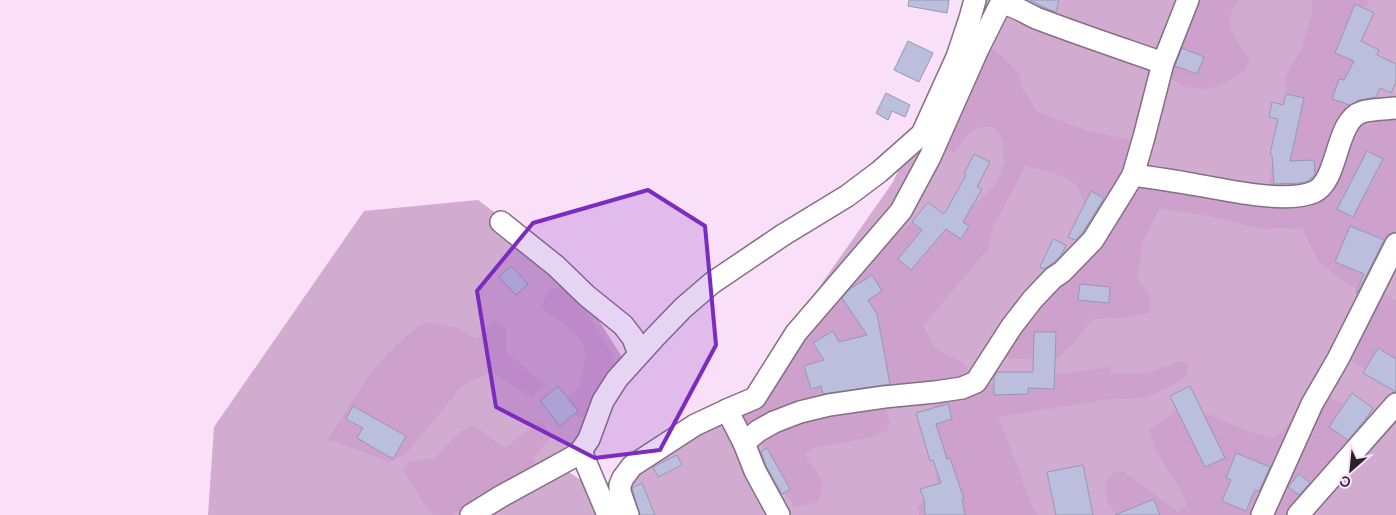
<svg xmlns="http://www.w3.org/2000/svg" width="1396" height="515" font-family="Manrope,sans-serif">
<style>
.green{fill:#d2abd0}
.forest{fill:#cea0cc}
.building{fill:#bbbedc;stroke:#9598b4}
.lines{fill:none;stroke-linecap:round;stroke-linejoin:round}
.minor-casing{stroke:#856f84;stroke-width:24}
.minor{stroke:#fff;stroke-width:21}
.marked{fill:#7b2cbf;fill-opacity:0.2;stroke:#7b2cbf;stroke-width:4;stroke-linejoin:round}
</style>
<rect width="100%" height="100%" fill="#f9dff7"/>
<g class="green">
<path d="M968 0H1396V515H627L622 483 743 401 820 286 893 182 968 19Z"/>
<path d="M478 200 563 264 631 371 567 471 587 484 604 515H208L214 427 364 211Z"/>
</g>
<g class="forest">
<path d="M1185 0H1239C1237 3 1234 7 1232 11 1225 28 1240 46 1250 59L1244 71 1223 84 1206 90 1181 86 1171 78 1160 62Z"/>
<path d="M1312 0H1369L1352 45 1367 70 1368 102 1366 127 1388 115 1396 113V264L1383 293 1396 301V368L1374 374 1344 358 1366 293 1346 283 1319 262 1302 228 1261 229 1209 216 1186 212 1159 209 1143 241 1137 278 1149 295 1151 312 1132 317 1092 319 1073 344 1058 358 1040 360 1009 358 997 350 1095 248 1083 235 1089 215C1085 206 1081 192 1076 185 1070 176 1035 168 1024 166L1017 182 994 225 988 249 944 301 923 325 935 349 965 364 976 386 1111 367V374L1149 373 1182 361 1188 364 1187 375 1176 383 1146 398 1110 399 998 417 1034 510 1039 515H919L918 506 938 491 930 418 936 398 888 384 833 380 843 412 886 406 889 422 888 430 868 438 817 447 805 453C808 465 821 473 822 486 822 491 819 498 817 502L795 507 763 463V441H736L724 419 814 319 894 235 929 212 953 225 966 211 994 187 1004 164 1002 138 993 127C972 124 965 138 954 153L930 146 978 41 995 50 1019 73 1022 88 1037 112 1091 132 1142 142 1128 184 1268 203 1271 169 1285 114 1286 76 1301 50 1312 14Z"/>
<path d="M563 286 575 296 598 330 613 356 615 368 594 407 581 419 562 403 579 386 586 356 581 339 562 322 546 313 541 305 549 290Z"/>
<path d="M493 320 506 329V351L545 386 531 397 491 372 461 387 406 454 389 462 328 439 371 372 402 340 418 326 430 322 458 328 476 339Z"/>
<path d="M1327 397 1354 406 1388 422 1292 515H1118C1113 511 1111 507 1108 502 1103 489 1105 481 1115 472H1124L1178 512 1187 505 1180 489 1157 453 1149 430 1179 409H1190L1215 417 1250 432 1273 438 1282 432 1302 406Z"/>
<path d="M540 421 552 435 533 458 539 476 488 496 452 515H433L424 504 403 470 408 462 435 458 461 431 473 426 505 448Z"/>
</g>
<g class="building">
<path d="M909 0H949L947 13 908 6Z"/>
<path d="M1030 0H1059L1056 12 1041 6Z"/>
<path d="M1355 4 1374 13 1361 41 1379 50 1377 55 1396 64V82L1391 93 1380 88 1376 97 1359 100 1350 105 1332 99 1339 79 1344 80 1354 61 1335 53Z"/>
<path d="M908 41 933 53 919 82 894 70Z"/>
<path d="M1182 48 1204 57 1197 74 1175 66Z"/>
<path d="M886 93 910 105 905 117 892 111 888 120 876 113Z"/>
<path d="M1286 94 1304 98 1290 161 1314 160 1315 174 1308 181 1300 183 1274 184 1272 155 1270 154 1278 119 1269 117 1272 102 1283 105Z"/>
<path d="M1367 151 1383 159 1353 217 1337 209Z"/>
<path d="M974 154 990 162 977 187 982 189 963 222 969 226 961 239 946 229 911 270 898 259 922 230 912 222 928 202 943 214 946 211 966 175 964 174Z"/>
<path d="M1091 191 1104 198 1083 232 1075 240 1068 237Z"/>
<path d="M1350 226 1384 240 1357 294 1356 293 1364 274 1335 262Z"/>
<path d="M1053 239 1066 245 1061 256 1054 262 1044 269 1040 267Z"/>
<path d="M511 266 528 284 516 295 499 277Z"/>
<path d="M872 275 882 291 868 300 877 314 890 384 823 394 821 386 811 389 804 366 824 360 813 343 833 331 839 342 867 335 842 298 850 289Z"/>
<path d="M1080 284 1110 287 1109 303 1078 300Z"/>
<path d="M1034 332H1056L1054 389 1028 388V394L994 395V377L997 372H1033Z"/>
<path d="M1378 348 1396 359V392L1363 373Z"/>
<path d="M558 386 578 411 560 426 540 401Z"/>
<path d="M1190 386 1225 458 1205 467 1170 396Z"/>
<path d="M1352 393 1373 408 1364 421 1348 440 1329 427Z"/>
<path d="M948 404 952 419 936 424 947 459 950 458 964 499H962L965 515H925L924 499 920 489 941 483 933 460 930 461 916 413Z"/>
<path d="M353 406 406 436 393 459 357 438 363 428 346 419Z"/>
<path d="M767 448 790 489 782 494 766 466 761 451Z"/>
<path d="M1236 453 1270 467 1259 491 1255 490 1246 511 1222 501 1231 480 1226 478Z"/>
<path d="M677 455 682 465 658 477 653 467Z"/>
<path d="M1083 465 1093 515H1056L1047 472Z"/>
<path d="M1299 474 1310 483 1299 495 1288 487Z"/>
<path d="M642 483 655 515H640L632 488Z"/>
<path d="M1154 499 1160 515H1115Z"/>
</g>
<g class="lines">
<defs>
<g id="minor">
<path d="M1133 175C1154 178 1176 181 1197 185 1227 190 1286 204 1314 192 1339 181 1335 120 1362 112 1372 109 1385 109 1396 108"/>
<path d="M501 222 556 266 587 296 623 325 633 338 639 354"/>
<path d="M727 410 744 443 755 471 779 515"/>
<path d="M744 443 758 431 774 422 800 412 829 405 884 397 935 392 962 388 976 382 1012 326 1033 299 1053 278 1062 272 1093 240 1124 190 1133 175 1144 137 1163 63"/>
<path d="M581 451 608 515"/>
<path d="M471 515 500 497 573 457 581 451 589 439 603 401 617 379 655 337 683 308 712 283 783 235 847 196 879 172 922 134 957 57 970 18 975 0"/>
<path d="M628 515 620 492V485L623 478 632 466 695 425 727 410 755 398 796 333 901 211 930 157 978 49 1000 5C1009 2 1027 14 1036 18 1078 34 1120 48 1163 63L1188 0"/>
<path d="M1262 515 1312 404 1338 359 1396 244"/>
<path d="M1298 515 1396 404"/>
</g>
</defs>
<use href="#minor" class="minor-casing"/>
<use href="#minor" class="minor"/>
</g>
<path class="marked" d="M648 190 705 226 716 345 660 450 595 458 496 407 477 291 533 223Z"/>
<g transform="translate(1351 470) rotate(207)" stroke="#f9dff7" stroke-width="4" paint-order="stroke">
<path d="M0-4L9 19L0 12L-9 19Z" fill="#2a212a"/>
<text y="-8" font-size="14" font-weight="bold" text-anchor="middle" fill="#2a212a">С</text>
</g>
</svg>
